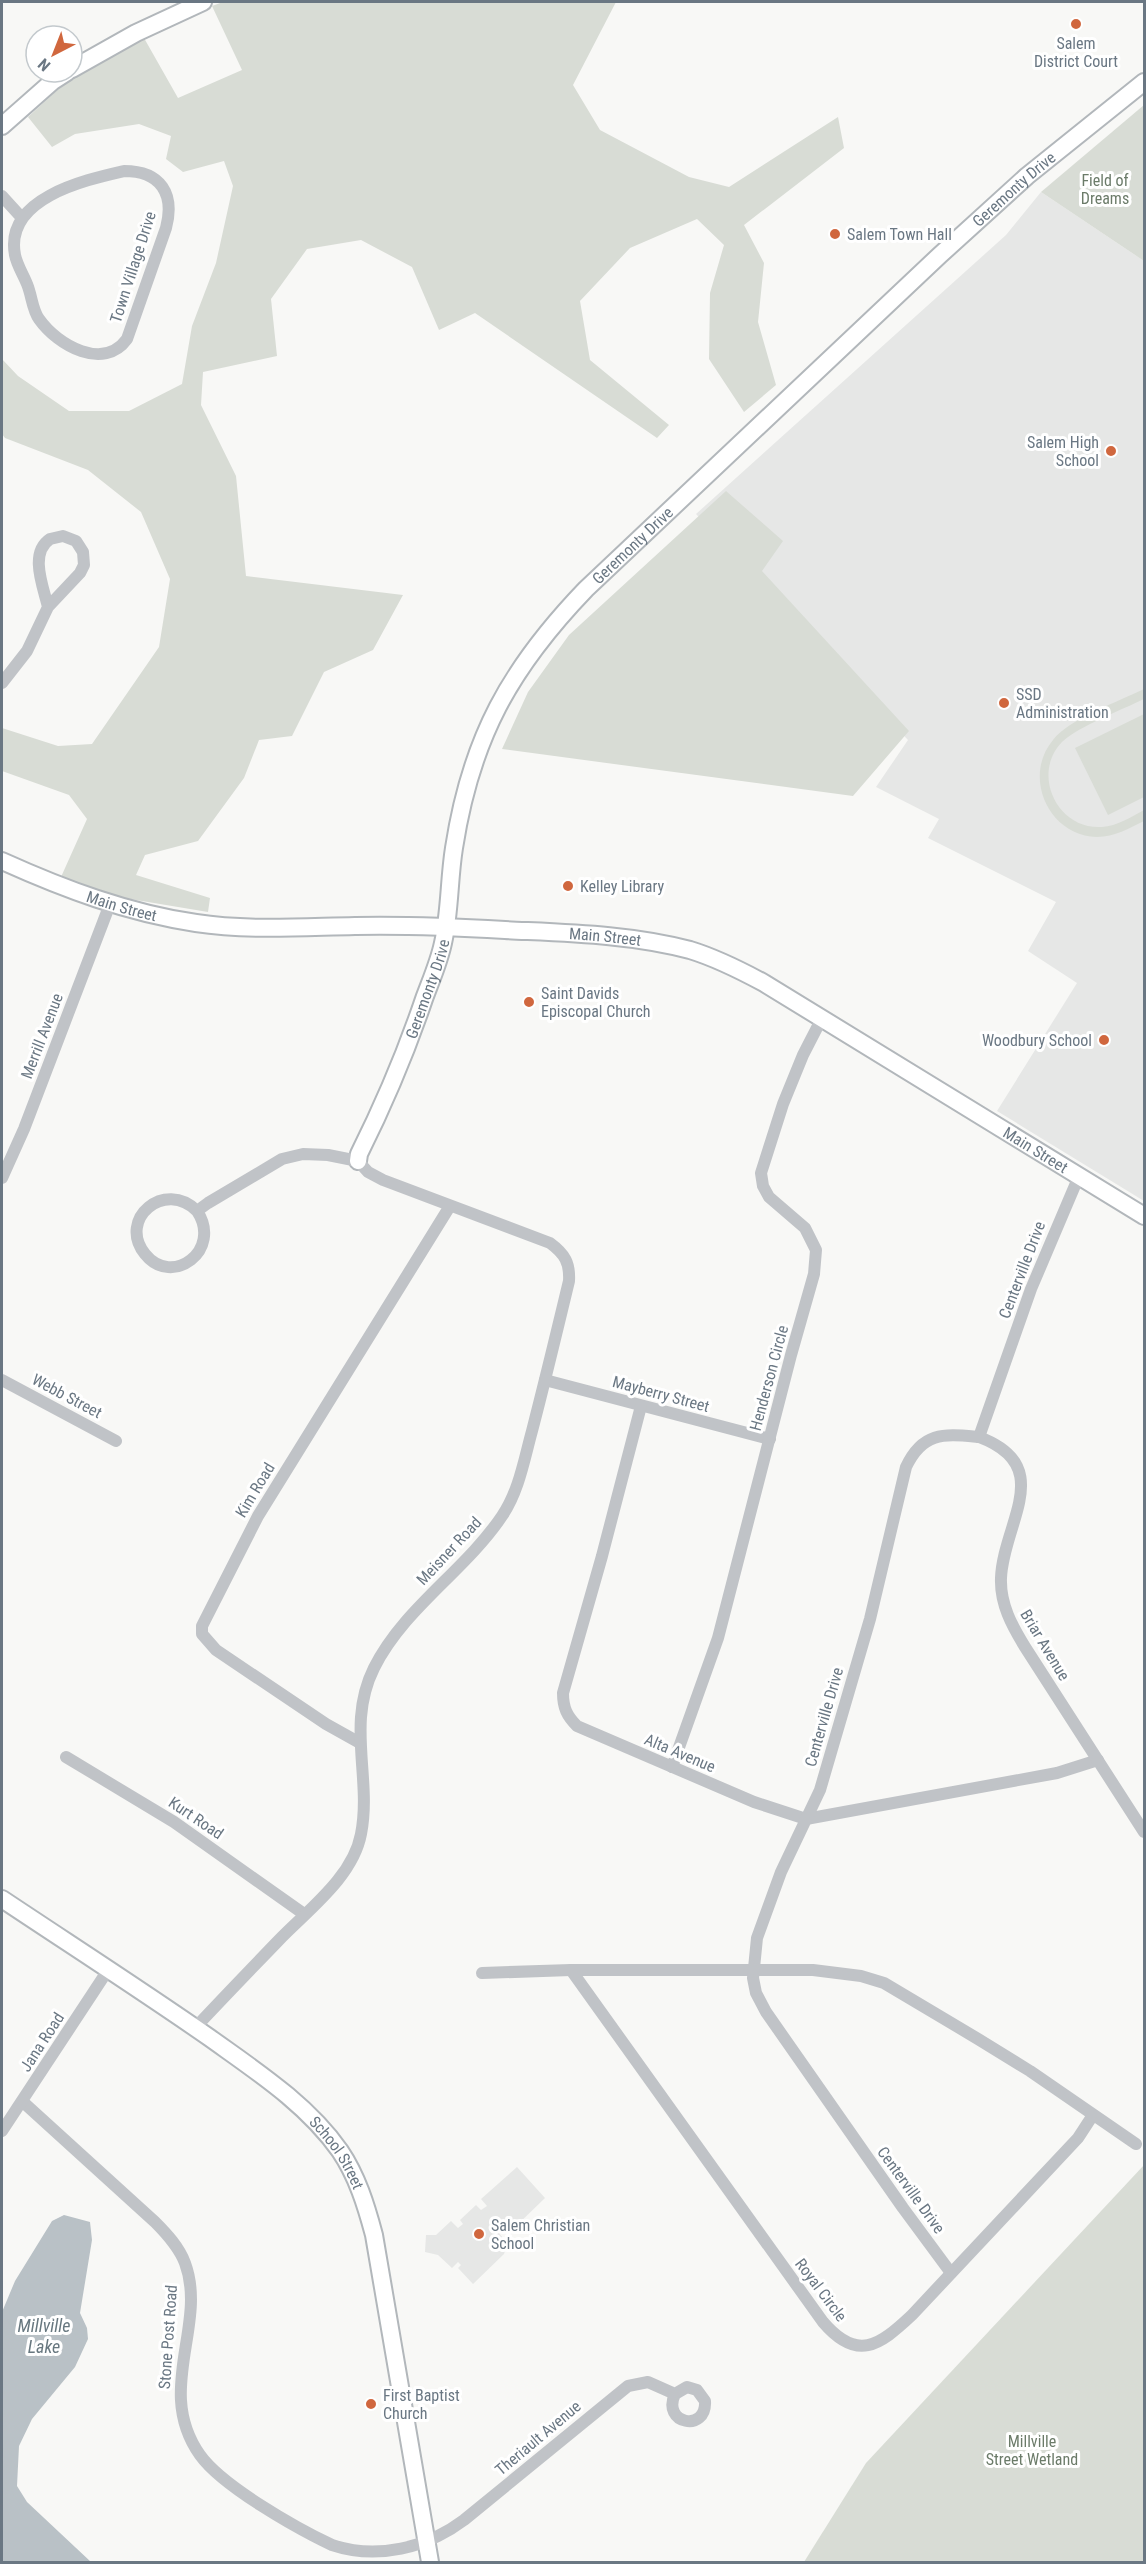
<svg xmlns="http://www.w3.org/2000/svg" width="1146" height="2564" font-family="'Roboto Condensed',sans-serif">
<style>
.built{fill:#e6e7e6}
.green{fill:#d8dcd5}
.water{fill:#b9c1c6}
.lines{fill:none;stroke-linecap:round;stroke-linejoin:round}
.secondary-casing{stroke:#b2b7bb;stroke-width:20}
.street{stroke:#c0c3c7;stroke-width:12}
.secondary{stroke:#fff;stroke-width:16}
.poi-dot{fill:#d0673e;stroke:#fff;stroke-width:2}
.labels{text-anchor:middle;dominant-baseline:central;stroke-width:6;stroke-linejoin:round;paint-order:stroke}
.poi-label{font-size:16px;fill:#6a7783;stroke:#fff;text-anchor:start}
.park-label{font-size:16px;fill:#6b7b69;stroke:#fff}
.street-label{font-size:16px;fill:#6a7783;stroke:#fff}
.water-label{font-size:18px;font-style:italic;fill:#67777f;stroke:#fff}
</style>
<rect width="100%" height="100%" fill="#f8f8f6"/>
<g class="built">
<path d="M1041 192 1144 261V1201L997 1111 1077 983 1028 951 1056 902 928 838 939 819 876 787 908 740 696 514 1006 235Z"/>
<path d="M517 2167 545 2198 511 2231 499 2218 492 2225 503 2238 510 2239V2250L505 2251 504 2254 473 2284 458 2268 461 2265 458 2262 452 2268 438 2255 425 2252 426 2235H436L451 2221 458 2228 463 2224 460 2220 476 2205 481 2210 487 2206 481 2199Z"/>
</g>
<g class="green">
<path d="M223 2H616L573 85 600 130 689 177 729 187 838 117 844 148 744 225 764 263 758 322 776 385 744 412 709 359 710 293 724 245 697 219 630 248 580 301 590 360 669 425 657 438 475 313 439 330 412 267 361 240 307 249 271 299 277 356 203 372 201 405 236 476 246 576 403 595 373 650 324 672 292 736 259 740 244 778 198 841 145 855 136 875 210 898 208 912 112 896 61 877 87 819 69 795 2 771V728L58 746 92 744 159 647 170 579 141 512 88 470 5 438 2 434V359L18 376 69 411H129L182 384 192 326 216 263 233 186 224 161 183 172 166 159 171 136 139 124 75 134 52 147 28 117 65 83 144 38 178 98 242 70 212 6Z"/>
<path d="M1144 105V261L1041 192Z"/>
<path d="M726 491 783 541 762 571 909 731 853 796 502 749 528 692 569 635Z"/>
<path d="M1144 689V699C1122 710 1079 726 1062 742 1031 774 1057 830 1102 827 1117 826 1131 817 1144 810V821C1129 828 1115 837 1097 837 1049 836 1022 777 1053 740 1069 719 1120 701 1144 689Z"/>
<path d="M1144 714V797L1108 815 1075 748Z"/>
<path d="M1144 2165V2562H804L866 2463Z"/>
</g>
<path class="water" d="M64 2215 90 2222 92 2240 80 2313 87 2328 88 2339 75 2367 32 2419 19 2446 17 2486 27 2502 91 2562H2V2312L15 2281 52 2221Z"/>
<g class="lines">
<defs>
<g id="secondary">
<path d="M72 69 136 33 203 2"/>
<path d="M2 126 53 81 67 72"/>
<path id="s1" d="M2 861C64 889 128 913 196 923 248 931 302 927 355 926 405 925 455 927 505 930 566 933 630 934 690 950 716 958 740 970 764 983L1144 1216"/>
<path id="s2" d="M358 1161 359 1154C384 1104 406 1052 424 999 431 980 439 962 443 943 450 912 449 879 454 848 471 738 510 668 586 589L940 255 1027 176 1144 82"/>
<path id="s3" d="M2 1899C71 1945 141 1990 210 2038 256 2071 307 2104 340 2151 357 2176 366 2205 374 2235L430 2562"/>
</g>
</defs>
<use href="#secondary" class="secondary-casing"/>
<g class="street">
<path d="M124 171C161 171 175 194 166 228L127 339C104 371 58 346 39 319 32 309 32 296 27 284 23 274 17 265 15 255 4 198 85 180 124 171Z"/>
<path d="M2 196 22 218"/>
<path d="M2 683 27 651 48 607 80 573 84 565 83 552 76 541 63 536 50 539C29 553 43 586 48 607"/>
<path d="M2 1178 24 1129 110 904"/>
<path d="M2 1380 116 1441"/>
<path d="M545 1380 770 1439"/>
<path d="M641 1406 602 1556 563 1693C563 1708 567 1716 577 1726L754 1802 806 1819 1057 1773 1098 1760"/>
<path d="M979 1437C1057 1466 1003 1523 1001 1578 1000 1604 1012 1626 1025 1647L1144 1832"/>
<path d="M360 1743 326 1724 216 1650 202 1634V1626L258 1516 450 1206"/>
<path d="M66 1757 174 1822 304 1914"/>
<path d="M672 1767 718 1638 791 1355 814 1274 816 1250 805 1228 769 1197 763 1186 761 1173 783 1104 803 1055 822 1018"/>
<path d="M571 1970 823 2322C857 2362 879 2346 912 2315L1078 2138 1093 2115"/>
<path d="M482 1973 571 1970H813L861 1976 884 1983 978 2039 1030 2071 1136 2144"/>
<path d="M195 2028C223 1998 251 1969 279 1940 308 1910 353 1877 361 1834 372 1778 346 1724 374 1668 404 1608 465 1571 502 1516 519 1491 524 1460 532 1431 545 1381 557 1331 569 1281 570 1263 565 1254 550 1243L383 1180 368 1172 358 1161 328 1155 303 1154 282 1159 208 1203 197 1211C223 1250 172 1288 145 1254 117 1219 165 1179 197 1211"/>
<path d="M23 2102 155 2222C167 2234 179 2247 185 2263 208 2325 154 2390 200 2455 222 2486 296 2528 332 2545 377 2560 427 2548 464 2520L628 2386 648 2382 675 2394C661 2424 707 2433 705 2401L697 2390 687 2387 675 2394"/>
<path d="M2 2131 108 1970"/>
<path d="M951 2273 903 2208 766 2012 756 1993 753 1978 757 1938 781 1872 820 1790 870 1619 906 1467C923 1431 944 1434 979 1437L1031 1289 1079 1176"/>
</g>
<use href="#secondary" class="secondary"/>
</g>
<g class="poi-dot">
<circle cx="1076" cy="24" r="6"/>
<circle cx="835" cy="234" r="6"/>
<circle cx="1111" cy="451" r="6"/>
<circle cx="1004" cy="703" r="6"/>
<circle cx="568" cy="886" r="6"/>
<circle cx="529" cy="1002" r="6"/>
<circle cx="1104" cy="1040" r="6"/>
<circle cx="479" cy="2234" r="6"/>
<circle cx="371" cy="2404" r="6"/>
</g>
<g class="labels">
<g class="poi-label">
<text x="1076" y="43" text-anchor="middle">Salem<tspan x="1076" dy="18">District Court</tspan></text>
<text x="847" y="234">Salem Town Hall</text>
<text x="1099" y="442" text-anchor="end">Salem High<tspan x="1099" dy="18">School</tspan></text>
<text x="1016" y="694">SSD<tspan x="1016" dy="18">Administration</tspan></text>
<text x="580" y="886">Kelley Library</text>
<text x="541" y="993">Saint Davids<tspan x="541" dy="18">Episcopal Church</tspan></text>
<text x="1092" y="1040" text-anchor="end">Woodbury School</text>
<text x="491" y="2225">Salem Christian<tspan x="491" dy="18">School</tspan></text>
<text x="383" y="2395">First Baptist<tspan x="383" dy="18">Church</tspan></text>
</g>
<g class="park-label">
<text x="1105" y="180">Field of<tspan x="1105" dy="18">Dreams</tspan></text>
<text x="1032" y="2441">Millville<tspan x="1032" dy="18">Street Wetland</tspan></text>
</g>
<g class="street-label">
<text stroke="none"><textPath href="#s2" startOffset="1212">Geremonty Drive</textPath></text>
<text transform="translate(133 267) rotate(-72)">Town Village Drive</text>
<text stroke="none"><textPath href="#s2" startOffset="690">Geremonty Drive</textPath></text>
<text stroke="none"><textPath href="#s1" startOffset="128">Main Street</textPath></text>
<text stroke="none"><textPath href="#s1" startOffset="614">Main Street</textPath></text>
<text stroke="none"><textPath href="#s2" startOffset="186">Geremonty Drive</textPath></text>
<text transform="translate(42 1036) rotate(-69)">Merrill Avenue</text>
<text stroke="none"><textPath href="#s1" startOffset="1100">Main Street</textPath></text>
<text transform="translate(1022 1270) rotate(-69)">Centerville Drive</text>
<text transform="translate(769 1378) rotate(-75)">Henderson Circle</text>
<text transform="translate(661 1394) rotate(15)">Mayberry Street</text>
<text transform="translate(67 1396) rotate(28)">Webb Street</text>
<text transform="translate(255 1490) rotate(-59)">Kim Road</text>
<text transform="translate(449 1551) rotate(-47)">Meisner Road</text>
<text transform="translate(1045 1645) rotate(59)">Briar Avenue</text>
<text transform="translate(824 1717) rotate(-74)">Centerville Drive</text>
<text transform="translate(680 1753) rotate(23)">Alta Avenue</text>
<text transform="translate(196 1818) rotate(34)">Kurt Road</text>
<text transform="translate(42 2042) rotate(-57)">Jana Road</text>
<text stroke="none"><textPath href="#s3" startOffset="423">School Street</textPath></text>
<text transform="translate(911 2190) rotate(54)">Centerville Drive</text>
<text transform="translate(821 2290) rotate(53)">Royal Circle</text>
<text transform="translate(168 2337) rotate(-86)">Stone Post Road</text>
<text transform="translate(538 2438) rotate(-40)">Theriault Avenue</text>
</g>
<g class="water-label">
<text x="44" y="2325">Millville<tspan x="44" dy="21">Lake</tspan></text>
</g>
</g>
<rect width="1146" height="2564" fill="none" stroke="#6a7783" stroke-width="6"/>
<g transform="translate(54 54) rotate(222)"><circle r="28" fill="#ffffff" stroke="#c3c9cd" stroke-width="1.5"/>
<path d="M0-4.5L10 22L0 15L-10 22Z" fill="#d0673e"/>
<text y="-9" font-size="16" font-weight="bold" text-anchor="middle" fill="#6a7783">N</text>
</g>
</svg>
